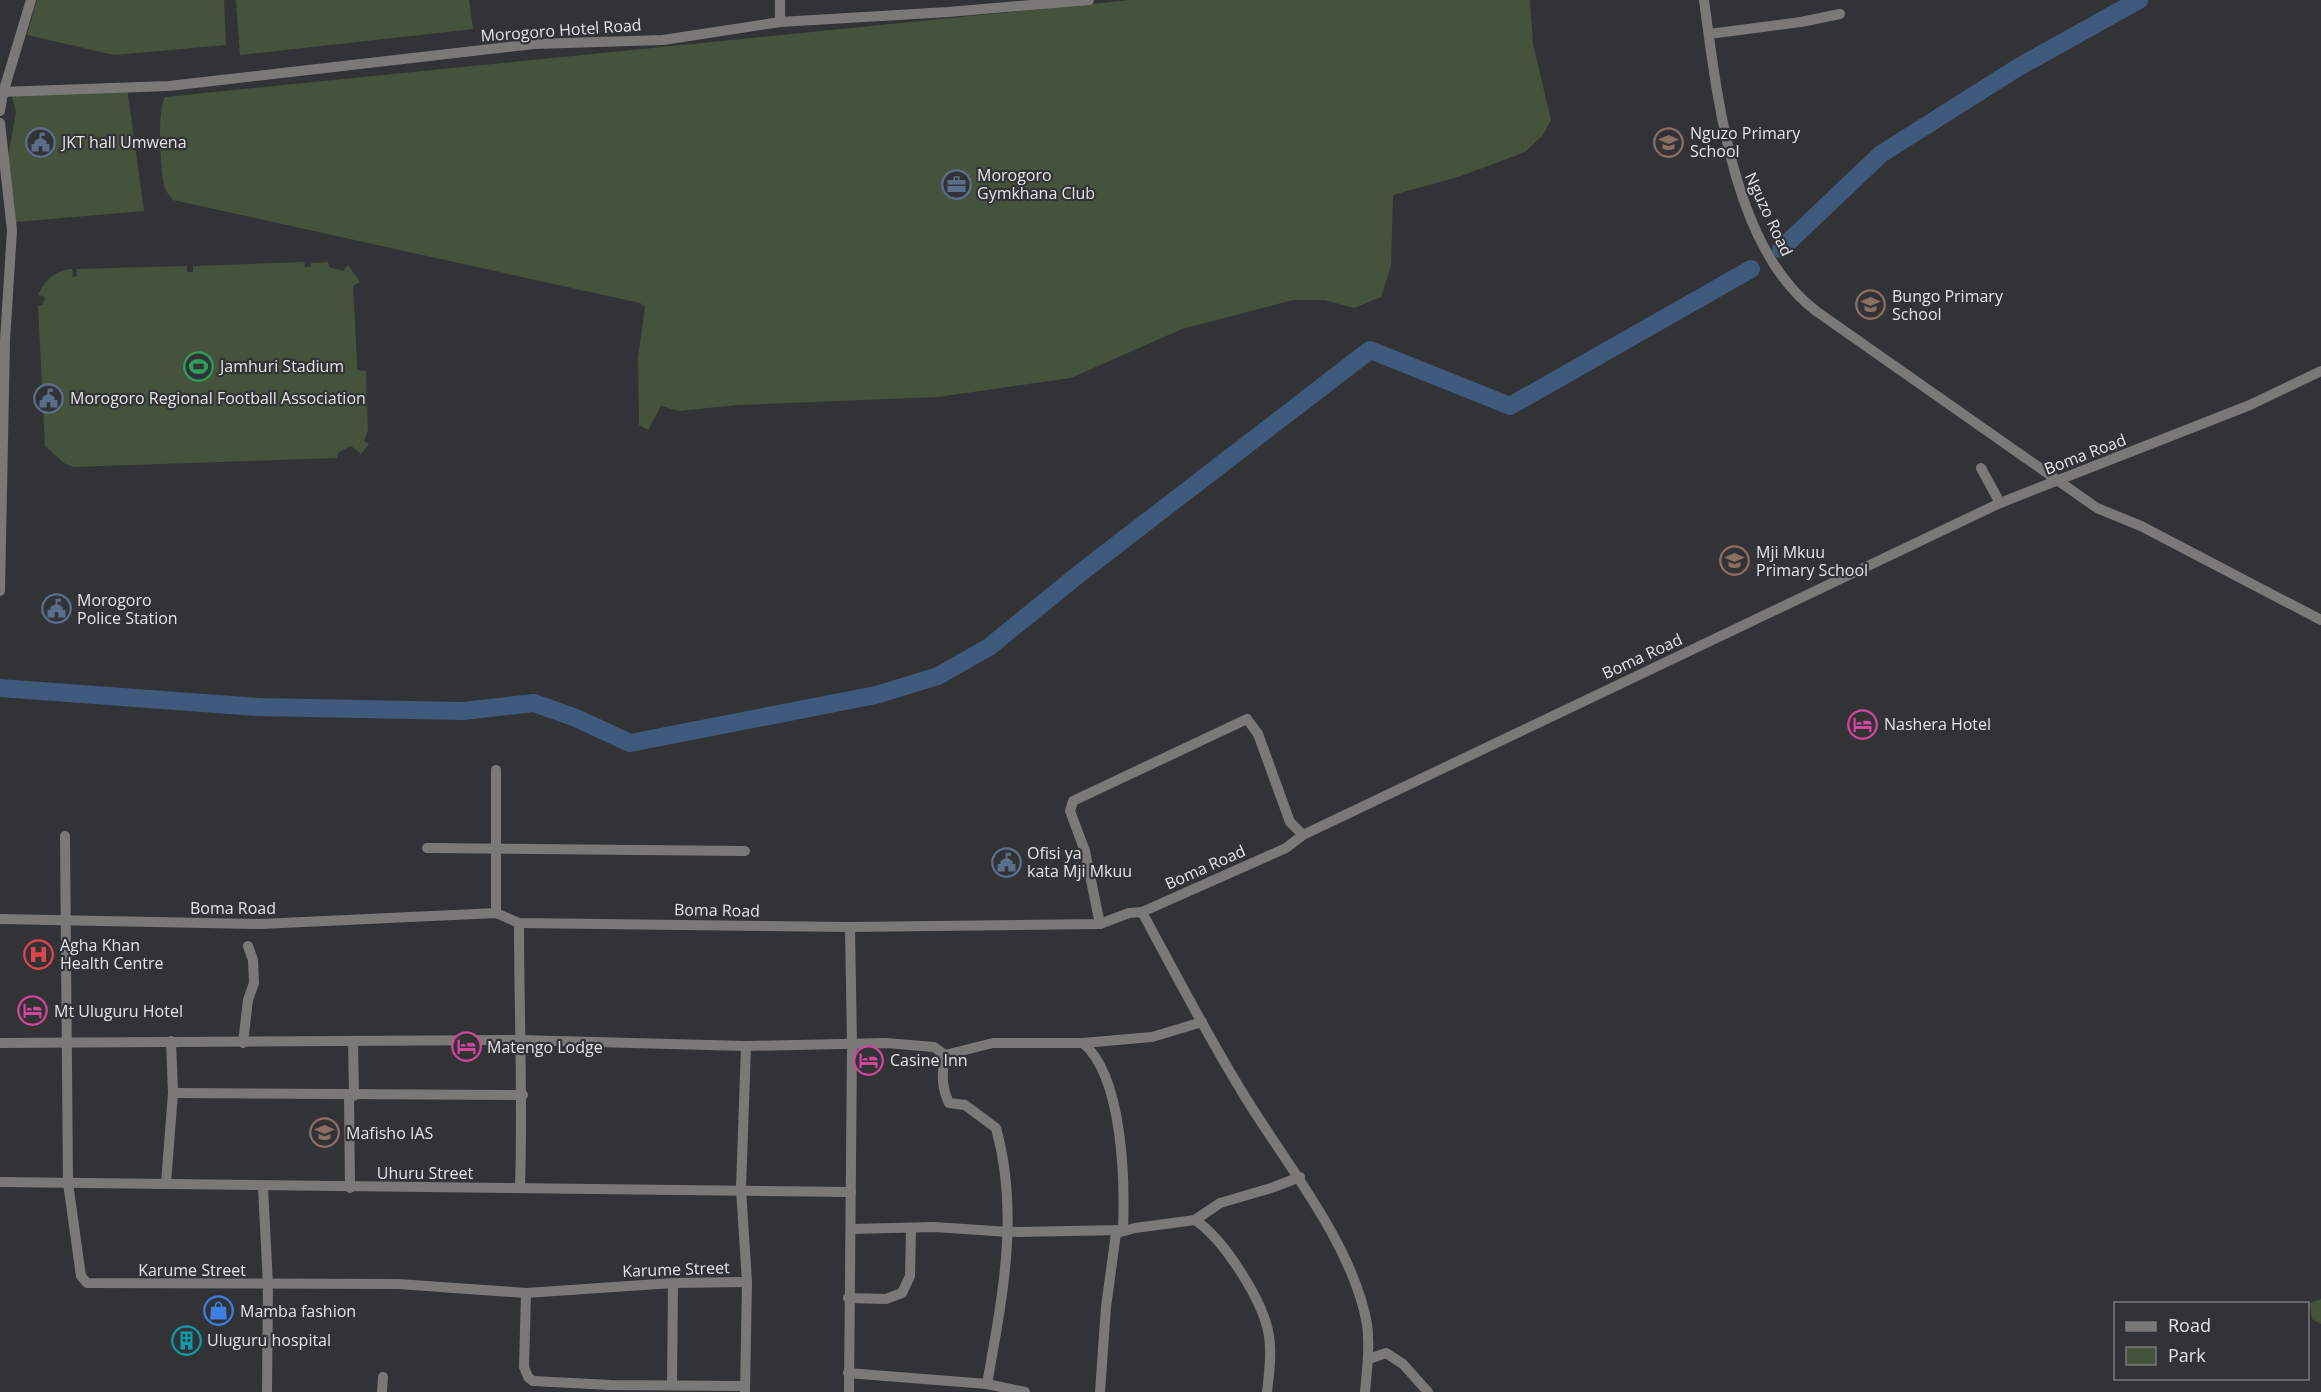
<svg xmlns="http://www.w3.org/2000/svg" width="2321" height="1392" font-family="'Open Sans',sans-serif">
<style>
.green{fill:#45533c}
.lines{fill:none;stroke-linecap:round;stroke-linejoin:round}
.river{stroke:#405a7d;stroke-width:18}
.minor{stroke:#7b7978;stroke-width:10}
.labels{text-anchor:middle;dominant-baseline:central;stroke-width:4.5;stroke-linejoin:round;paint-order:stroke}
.street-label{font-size:16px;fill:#e3e4e6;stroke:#323336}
.poi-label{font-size:16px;fill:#e3e4e6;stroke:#323336;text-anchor:start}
</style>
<rect width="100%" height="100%" fill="#323336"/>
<g class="green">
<path d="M37 0H224L226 45 114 55 27 35Z"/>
<path d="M236 0H469L473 29 240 55Z"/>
<path d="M1131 0H1530L1533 44 1551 120 1543 135 1525 152 1461 176 1393 195 1391 266 1381 297 1354 308 1324 300H1293L1251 311 1182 329 1071 378 938 397 737 405 679 411 661 406 648 430 639 425 638 357 645 307 640 303 173 200C170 196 166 192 165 188 160 174 157 108 165 97Z"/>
<path d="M127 88 144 211 16 222 3 184 16 112 12 96Z"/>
<path d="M304 262 305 267H311V263L328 262 329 267 343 271 348 265 360 282 353 286 357 363V370L366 371 368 430 364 441 369 444 361 454 351 446 339 452 337 458 73 467 64 463 45 446 38 306 43 305 45 297 38 295C45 280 55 270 72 269L73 277 77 276V269L187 266V272H193V266Z"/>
<path d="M2321 1299V1324L2312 1319 2310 1303Z"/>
</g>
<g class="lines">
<g class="river">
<path d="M1781 249 1881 154 2017 68 2139 0"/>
<path d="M0 688 258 707 463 711 534 703 576 718 630 743 876 695 938 676 989 647 1084 570 1370 350 1510 406 1751 269"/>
</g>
<g class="minor">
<path d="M780 0V22"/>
<path d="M1704 0C1717 96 1733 249 1816 311L2097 508 2141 526 2321 620"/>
<path d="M1709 34 1801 22 1840 14"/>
<path d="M0 92 169 86 534 44 663 40 780 22 948 12 1089 0"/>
<path d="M0 111 3 93 31 0"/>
<path d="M0 123 12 230 5 341 0 591"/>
<path d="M1981 468 2000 503"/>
<path d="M65 836 68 1183 81 1276 87 1283 398 1284 526 1293 673 1283 747 1282"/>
<path d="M427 848 745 851"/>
<path d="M1142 912C1176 975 1209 1039 1247 1100 1288 1166 1353 1246 1367 1324 1370 1346 1367 1370 1365 1392"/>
<path d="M496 913V770"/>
<path d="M0 919 261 924 496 913 519 923 850 927 1100 924 1129 913 1142 912 1286 848 1303 835 2000 503 2250 405 2321 371"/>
<path d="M519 923C519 1011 523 1099 520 1187"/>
<path d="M1100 924 1085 851 1070 811 1073 801 1247 719 1258 734 1290 822 1303 835"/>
<path d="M0 1043 519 1040 746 1046 886 1043 934 1047 945 1055 993 1043H1083C1123 1077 1125 1180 1123 1230"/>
<path d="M243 1043 248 1000 254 983 253 960 248 946"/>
<path d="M1083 1043 1152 1037 1202 1022"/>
<path d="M945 1055C942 1074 941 1086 949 1103L965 1105 996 1128C1020 1214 1002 1299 987 1384"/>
<path d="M173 1093 523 1095"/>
<path d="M0 1182 851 1192"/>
<path d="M166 1183 173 1093 171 1041"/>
<path d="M263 1187 268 1285 267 1392"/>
<path d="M350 1188 349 1096H354L353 1041"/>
<path d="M1195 1220C1224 1239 1264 1302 1269 1336 1272 1354 1269 1374 1267 1392"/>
<path d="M851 1229 934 1227 1009 1232 1123 1230"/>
<path d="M1117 1233 1135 1228 1195 1220 1220 1203 1271 1188 1300 1177"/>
<path d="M526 1293 524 1367 528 1377 533 1381 611 1385 745 1386"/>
<path d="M848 1298 886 1299 902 1293 910 1276 911 1229"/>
<path d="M1369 1359 1386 1353 1403 1364 1428 1392"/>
<path d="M848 1373 987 1384 1025 1392"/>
<path d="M672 1385 673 1283"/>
<path d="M382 1392 383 1377"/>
<path d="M745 1392 747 1282 741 1189 746 1046"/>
<path d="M849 1392 852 1045 850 927"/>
<path d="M1100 1392 1106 1307 1116 1233"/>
</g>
</g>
<defs>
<symbol id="civic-ring" viewBox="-11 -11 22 22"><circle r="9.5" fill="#323336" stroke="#5c6f8a" stroke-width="1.5"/><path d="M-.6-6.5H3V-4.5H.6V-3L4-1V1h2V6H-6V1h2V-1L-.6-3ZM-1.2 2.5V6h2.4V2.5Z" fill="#5c6f8a"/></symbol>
<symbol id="school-ring" viewBox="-11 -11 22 22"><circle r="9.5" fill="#323336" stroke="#8d6e63" stroke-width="1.5"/><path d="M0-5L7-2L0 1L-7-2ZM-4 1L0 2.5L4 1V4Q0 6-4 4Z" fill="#8d6e63"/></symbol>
<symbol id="office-ring" viewBox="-11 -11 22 22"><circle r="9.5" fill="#323336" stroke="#5c6f8a" stroke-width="1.5"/><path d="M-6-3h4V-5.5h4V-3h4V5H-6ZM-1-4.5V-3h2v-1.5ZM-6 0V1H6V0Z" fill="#5c6f8a"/></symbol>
<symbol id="stadium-ring" viewBox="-11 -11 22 22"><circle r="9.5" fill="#323336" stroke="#2e9e5b" stroke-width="1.5"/><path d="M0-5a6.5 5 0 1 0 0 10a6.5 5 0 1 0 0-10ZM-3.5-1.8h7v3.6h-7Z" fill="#2e9e5b"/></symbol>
<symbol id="hotel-ring" viewBox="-11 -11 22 22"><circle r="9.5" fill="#323336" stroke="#d1479c" stroke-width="1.5"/><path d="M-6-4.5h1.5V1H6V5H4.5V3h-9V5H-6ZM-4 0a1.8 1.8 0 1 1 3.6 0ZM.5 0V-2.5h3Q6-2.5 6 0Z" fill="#d1479c"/></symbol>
<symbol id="hospital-ring" viewBox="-11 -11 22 22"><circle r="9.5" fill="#323336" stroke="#e0444e" stroke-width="1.5"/><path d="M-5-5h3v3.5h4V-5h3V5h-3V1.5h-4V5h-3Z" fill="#e0444e"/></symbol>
<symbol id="shop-ring" viewBox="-11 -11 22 22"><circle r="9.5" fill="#323336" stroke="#3f7fe0" stroke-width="1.5"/><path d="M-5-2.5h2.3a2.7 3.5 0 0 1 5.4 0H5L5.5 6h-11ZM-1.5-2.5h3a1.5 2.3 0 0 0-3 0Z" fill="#3f7fe0"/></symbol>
<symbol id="building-ring" viewBox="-11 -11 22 22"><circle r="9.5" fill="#323336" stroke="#0f9aa8" stroke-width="1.5"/><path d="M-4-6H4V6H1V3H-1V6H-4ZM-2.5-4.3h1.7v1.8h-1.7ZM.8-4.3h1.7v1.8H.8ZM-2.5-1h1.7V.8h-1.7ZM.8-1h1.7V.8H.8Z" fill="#0f9aa8"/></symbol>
</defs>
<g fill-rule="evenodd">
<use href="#civic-ring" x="24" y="126" width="33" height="33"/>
<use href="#school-ring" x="1652" y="126" width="33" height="33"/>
<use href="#office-ring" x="940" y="168" width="33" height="33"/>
<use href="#school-ring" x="1854" y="288" width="33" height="33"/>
<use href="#stadium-ring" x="182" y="350" width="33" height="33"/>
<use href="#civic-ring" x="32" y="382" width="33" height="33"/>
<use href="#school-ring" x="1718" y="544" width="33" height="33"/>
<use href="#civic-ring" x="40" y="592" width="33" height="33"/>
<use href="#hotel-ring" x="1846" y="708" width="33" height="33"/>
<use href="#civic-ring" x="990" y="846" width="33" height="33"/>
<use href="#hospital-ring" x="22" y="938" width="33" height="33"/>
<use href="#hotel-ring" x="16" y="994" width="33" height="33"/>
<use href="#hotel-ring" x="450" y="1030" width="33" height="33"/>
<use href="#hotel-ring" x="852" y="1044" width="33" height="33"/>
<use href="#school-ring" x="308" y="1116" width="33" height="33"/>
<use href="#shop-ring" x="202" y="1294" width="33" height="33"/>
<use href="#building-ring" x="170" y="1324" width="33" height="33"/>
</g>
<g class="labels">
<g class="street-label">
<text transform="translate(561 30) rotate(-4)">Morogoro Hotel Road</text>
<text transform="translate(1769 214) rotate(65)">Nguzo Road</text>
<text transform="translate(2085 454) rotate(-21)">Boma Road</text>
<text transform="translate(1642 656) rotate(-25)">Boma Road</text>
<text transform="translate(1205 867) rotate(-24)">Boma Road</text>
<text x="233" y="908">Boma Road</text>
<text transform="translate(717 910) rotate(1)">Boma Road</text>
<text x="425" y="1173">Uhuru Street</text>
<text transform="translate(676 1269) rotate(-2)">Karume Street</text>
<text x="192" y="1270">Karume Street</text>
</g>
<g class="poi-label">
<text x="1690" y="133">Nguzo Primary<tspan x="1690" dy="18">School</tspan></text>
<text x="62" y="142">JKT hall Umwena</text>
<text x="977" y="175">Morogoro<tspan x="977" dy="18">Gymkhana Club</tspan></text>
<text x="1892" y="296">Bungo Primary<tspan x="1892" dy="18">School</tspan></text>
<text x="220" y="366">Jamhuri Stadium</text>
<text x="70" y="398">Morogoro Regional Football Association</text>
<text x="1756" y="552">Mji Mkuu<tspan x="1756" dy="18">Primary School</tspan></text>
<text x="77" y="600">Morogoro<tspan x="77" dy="18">Police Station</tspan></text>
<text x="1884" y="724">Nashera Hotel</text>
<text x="1027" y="853">Ofisi ya<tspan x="1027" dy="18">kata Mji Mkuu</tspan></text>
<text x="60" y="945">Agha Khan<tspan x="60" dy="18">Health Centre</tspan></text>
<text x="54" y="1011">Mt Uluguru Hotel</text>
<text x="487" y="1047">Matengo Lodge</text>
<text x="890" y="1060">Casine Inn</text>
<text x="346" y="1133">Mafisho IAS</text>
<text x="240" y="1311">Mamba fashion</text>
<text x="207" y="1340">Uluguru hospital</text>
</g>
</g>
<rect x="2114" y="1302" width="195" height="78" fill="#323336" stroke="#797a7c" stroke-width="1.5"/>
<rect x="2126" y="1322" width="30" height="9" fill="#7b7978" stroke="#797a7c" stroke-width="1.5"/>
<text x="2168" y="1332" font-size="18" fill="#e3e4e6">Road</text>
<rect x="2126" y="1347" width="30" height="18" fill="#45533c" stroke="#797a7c" stroke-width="1.5"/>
<text x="2168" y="1362" font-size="18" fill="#e3e4e6">Park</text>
</svg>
